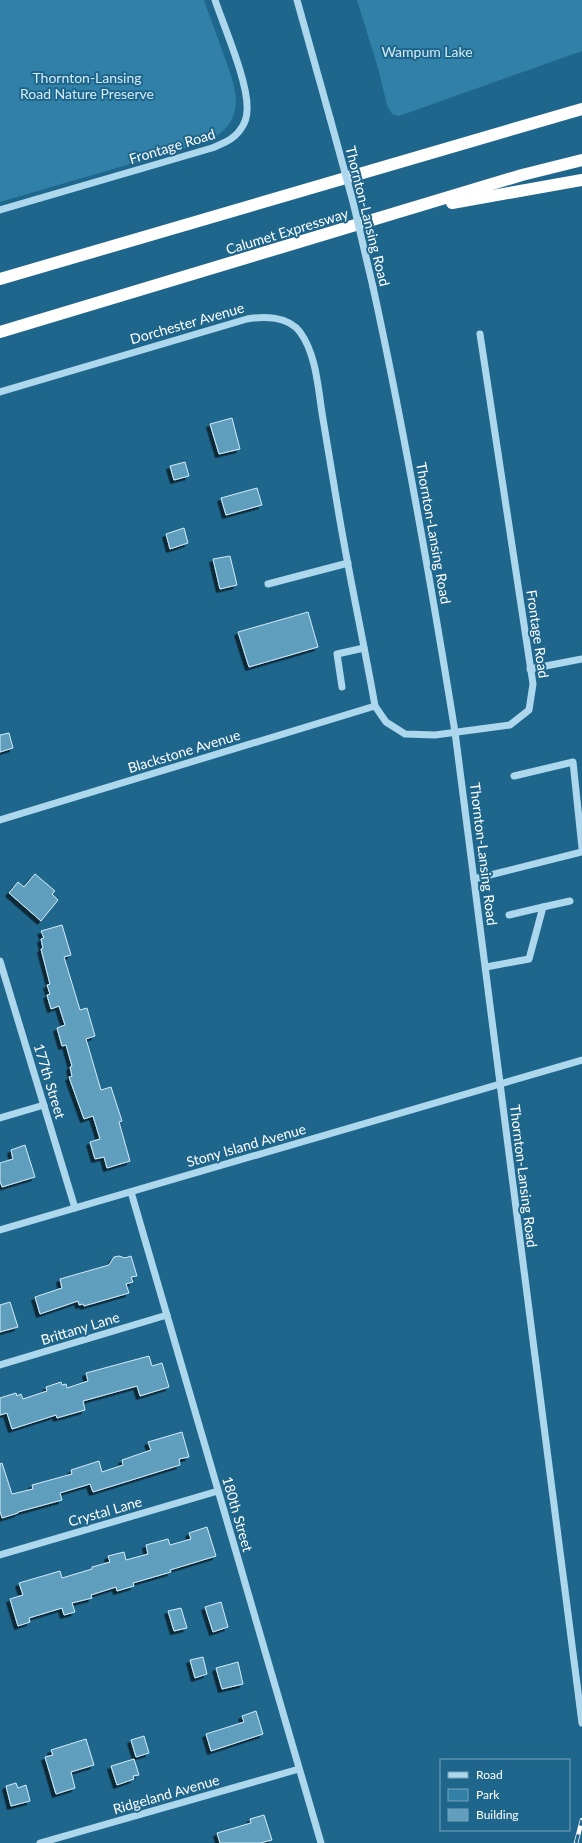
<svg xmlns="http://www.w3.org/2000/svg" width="582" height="1843" font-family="Lato,sans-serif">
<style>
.green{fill:#3080a7}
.building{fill:#619ebe;stroke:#d2ecf9;filter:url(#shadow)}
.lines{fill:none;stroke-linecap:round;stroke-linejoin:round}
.minor{stroke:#add7ec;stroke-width:7}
.highway{stroke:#fff;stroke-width:12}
.rail-casing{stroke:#fff;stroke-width:4.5}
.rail{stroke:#1f668c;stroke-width:3;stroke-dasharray:9;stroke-linecap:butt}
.minor-bridge{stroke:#add7ec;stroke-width:7}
.labels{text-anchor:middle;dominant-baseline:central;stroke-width:4;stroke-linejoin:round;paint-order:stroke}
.park-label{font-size:14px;fill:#d2ecf9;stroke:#1f668c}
.street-label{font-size:14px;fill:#fff;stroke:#1f668c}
</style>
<defs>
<filter id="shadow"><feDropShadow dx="-3.5" dy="3.5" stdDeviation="0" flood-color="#0009"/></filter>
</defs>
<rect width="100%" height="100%" fill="#1f668c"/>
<g class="green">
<path d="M0 0H204C210 18 217 35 223 53 236 88 249 119 209 141L0 202Z"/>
<path d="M357 0H582V51L399 116 392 114 387 105 378 68Z"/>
</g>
<g class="building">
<path d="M232 418 240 449 219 454 210 424Z"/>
<path d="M185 462 189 476 174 480 170 466Z"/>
<path d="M257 488 262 505 226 515 221 498Z"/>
<path d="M184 528 188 543 170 549 166 534Z"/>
<path d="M230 556 237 585 220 589 213 559Z"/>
<path d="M308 612 318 647 249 667 238 632Z"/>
<path d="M9 733 13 748 0 752V735Z"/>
<path d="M35 874 55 891 52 894 58 900 41 921 9 893 18 882 24 887Z"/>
<path d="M62 925 71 955 64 957 80 1010 87 1008 95 1036 86 1039 101 1090 111 1087 122 1121 119 1122 130 1161 107 1168 104 1157 95 1159 90 1142 100 1139 93 1116 84 1119 69 1077 72 1076 70 1067 72 1066 66 1045 62 1046 57 1028 65 1025 59 1006 51 1009 47 995 50 994 47 985 50 984 41 949 43 948 41 939 44 938 41 931Z"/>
<path d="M25 1145 35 1177 2 1187 0 1181V1163L13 1159 11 1150Z"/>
<path d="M119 1256 125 1258 131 1256 137 1276 131 1277 133 1282 126 1284 129 1293 84 1306 83 1304 79 1305 78 1301 40 1314 35 1297 62 1288 60 1279 109 1265 114 1257Z"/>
<path d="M10 1302 18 1327 0 1332V1305Z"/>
<path d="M149 1356 152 1366 162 1363 169 1387 140 1396 137 1386 83 1401 85 1410 57 1418 56 1415 12 1429 7 1413 0 1415V1398L16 1393 17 1396 21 1394 23 1399 47 1391 46 1387 61 1382 62 1385 66 1384 67 1388 88 1381 86 1373Z"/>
<path d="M182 1432 189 1457 179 1459 180 1465 93 1492 90 1484 60 1493 62 1500 18 1512V1513L2 1518 0 1511V1464L2 1463 12 1494 33 1489 32 1485 72 1474 71 1470 99 1461 102 1472 123 1465 122 1460 151 1450 148 1442Z"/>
<path d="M207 1527 216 1556 170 1570 171 1572 133 1583 134 1586 117 1591 116 1587 91 1595 92 1598 72 1603 75 1612 64 1615 62 1608 29 1618 30 1622 18 1626 10 1599 23 1595 19 1583 60 1571 62 1578 92 1569V1567L110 1562 108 1556 124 1552 126 1560 148 1554 146 1545 168 1539 170 1545 191 1539 189 1533Z"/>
<path d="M221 1602 228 1627 213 1632 205 1607Z"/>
<path d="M181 1608 187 1628 174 1631 168 1611Z"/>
<path d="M203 1657 207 1674 195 1678 190 1660Z"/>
<path d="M238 1662 243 1684 222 1689 216 1668Z"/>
<path d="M256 1711 263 1734 211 1751 206 1734 244 1722 242 1716Z"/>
<path d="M144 1736 149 1753 136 1757 131 1740Z"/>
<path d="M86 1739 94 1765 71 1772 75 1788 56 1794 45 1757 53 1755 51 1750Z"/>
<path d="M134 1759 139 1775 133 1776 134 1779 117 1785 111 1766Z"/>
<path d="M16 1783 18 1788 26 1785 30 1801 11 1806 6 1786Z"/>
<path d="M264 1815 272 1840 260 1843H220L217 1833 251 1823 250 1819Z"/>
</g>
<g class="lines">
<g class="minor">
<path d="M297 0 330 118"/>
<path d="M0 210 212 148C222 144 233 140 240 130 244 125 247 117 247 110 249 84 224 27 215 0"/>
<path d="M373 287C405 434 431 583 455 732L582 1723"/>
<path d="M0 392 247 319C264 316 288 316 300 332 316 354 318 387 322 413 327 443 332 473 337 503 348 571 363 638 375 706L386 722 405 734 435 735 510 725 529 710 533 684 480 334"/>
<path d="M268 584 348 563"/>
<path d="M530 669 582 659"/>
<path d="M342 687 337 654 364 648"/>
<path d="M514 776 573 762 582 848"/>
<path d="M0 820 375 706"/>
<path d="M474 879 582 852"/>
<path d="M509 915 543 907"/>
<path d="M0 961 75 1208"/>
<path d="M486 967 529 959 543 907 570 901"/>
<path d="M0 1118 44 1105"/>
<path d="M131 1192 321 1843"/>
<path d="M0 1230 582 1060"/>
<path d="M0 1365 167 1315"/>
<path d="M0 1555 218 1491"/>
<path d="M40 1843 299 1769"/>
</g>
<g class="highway">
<path d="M452 203 582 180"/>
<path d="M0 279 582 109"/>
<path d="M0 332 522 175 582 160"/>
</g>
<defs>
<path id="rail" d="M576 1843 582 1820"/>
</defs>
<use href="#rail" class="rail-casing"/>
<use href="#rail" class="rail"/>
<path class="minor-bridge" d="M330 118 353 202 373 287"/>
</g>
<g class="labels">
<g class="park-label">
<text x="427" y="51">Wampum Lake</text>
<text x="87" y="77">Thornton-Lansing<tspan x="87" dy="16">Road Nature Preserve</tspan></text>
</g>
<g class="street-label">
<text transform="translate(172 146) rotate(-17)">Frontage Road</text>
<text transform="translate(368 216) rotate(76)">Thornton-Lansing Road</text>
<text transform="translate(287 231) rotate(-17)">Calumet Expressway</text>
<text transform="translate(187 323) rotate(-16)">Dorchester Avenue</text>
<text transform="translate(434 533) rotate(80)">Thornton-Lansing Road</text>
<text transform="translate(538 634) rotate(82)">Frontage Road</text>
<text transform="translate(184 751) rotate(-17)">Blackstone Avenue</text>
<text transform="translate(484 854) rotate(83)">Thornton-Lansing Road</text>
<text transform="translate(50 1081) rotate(73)">177th Street</text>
<text transform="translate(246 1145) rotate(-16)">Stony Island Avenue</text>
<text transform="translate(524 1176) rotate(83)">Thornton-Lansing Road</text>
<text transform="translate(80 1328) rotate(-17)">Brittany Lane</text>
<text transform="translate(105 1511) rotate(-16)">Crystal Lane</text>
<text transform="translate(238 1514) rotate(74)">180th Street</text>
<text transform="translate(166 1794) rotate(-16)">Ridgeland Avenue</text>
</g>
</g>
<rect x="440" y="1759" width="130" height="72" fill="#1f668c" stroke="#79a3ba"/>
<rect x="448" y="1772" width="20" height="6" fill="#add7ec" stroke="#79a3ba"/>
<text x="476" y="1779" font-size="12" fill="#ffffff">Road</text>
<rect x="448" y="1789" width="20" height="12" fill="#3080a7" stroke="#79a3ba"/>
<text x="476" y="1799" font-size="12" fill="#ffffff">Park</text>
<rect x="448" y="1809" width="20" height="12" fill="#619ebe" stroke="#79a3ba"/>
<text x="476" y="1819" font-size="12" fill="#ffffff">Building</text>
</svg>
